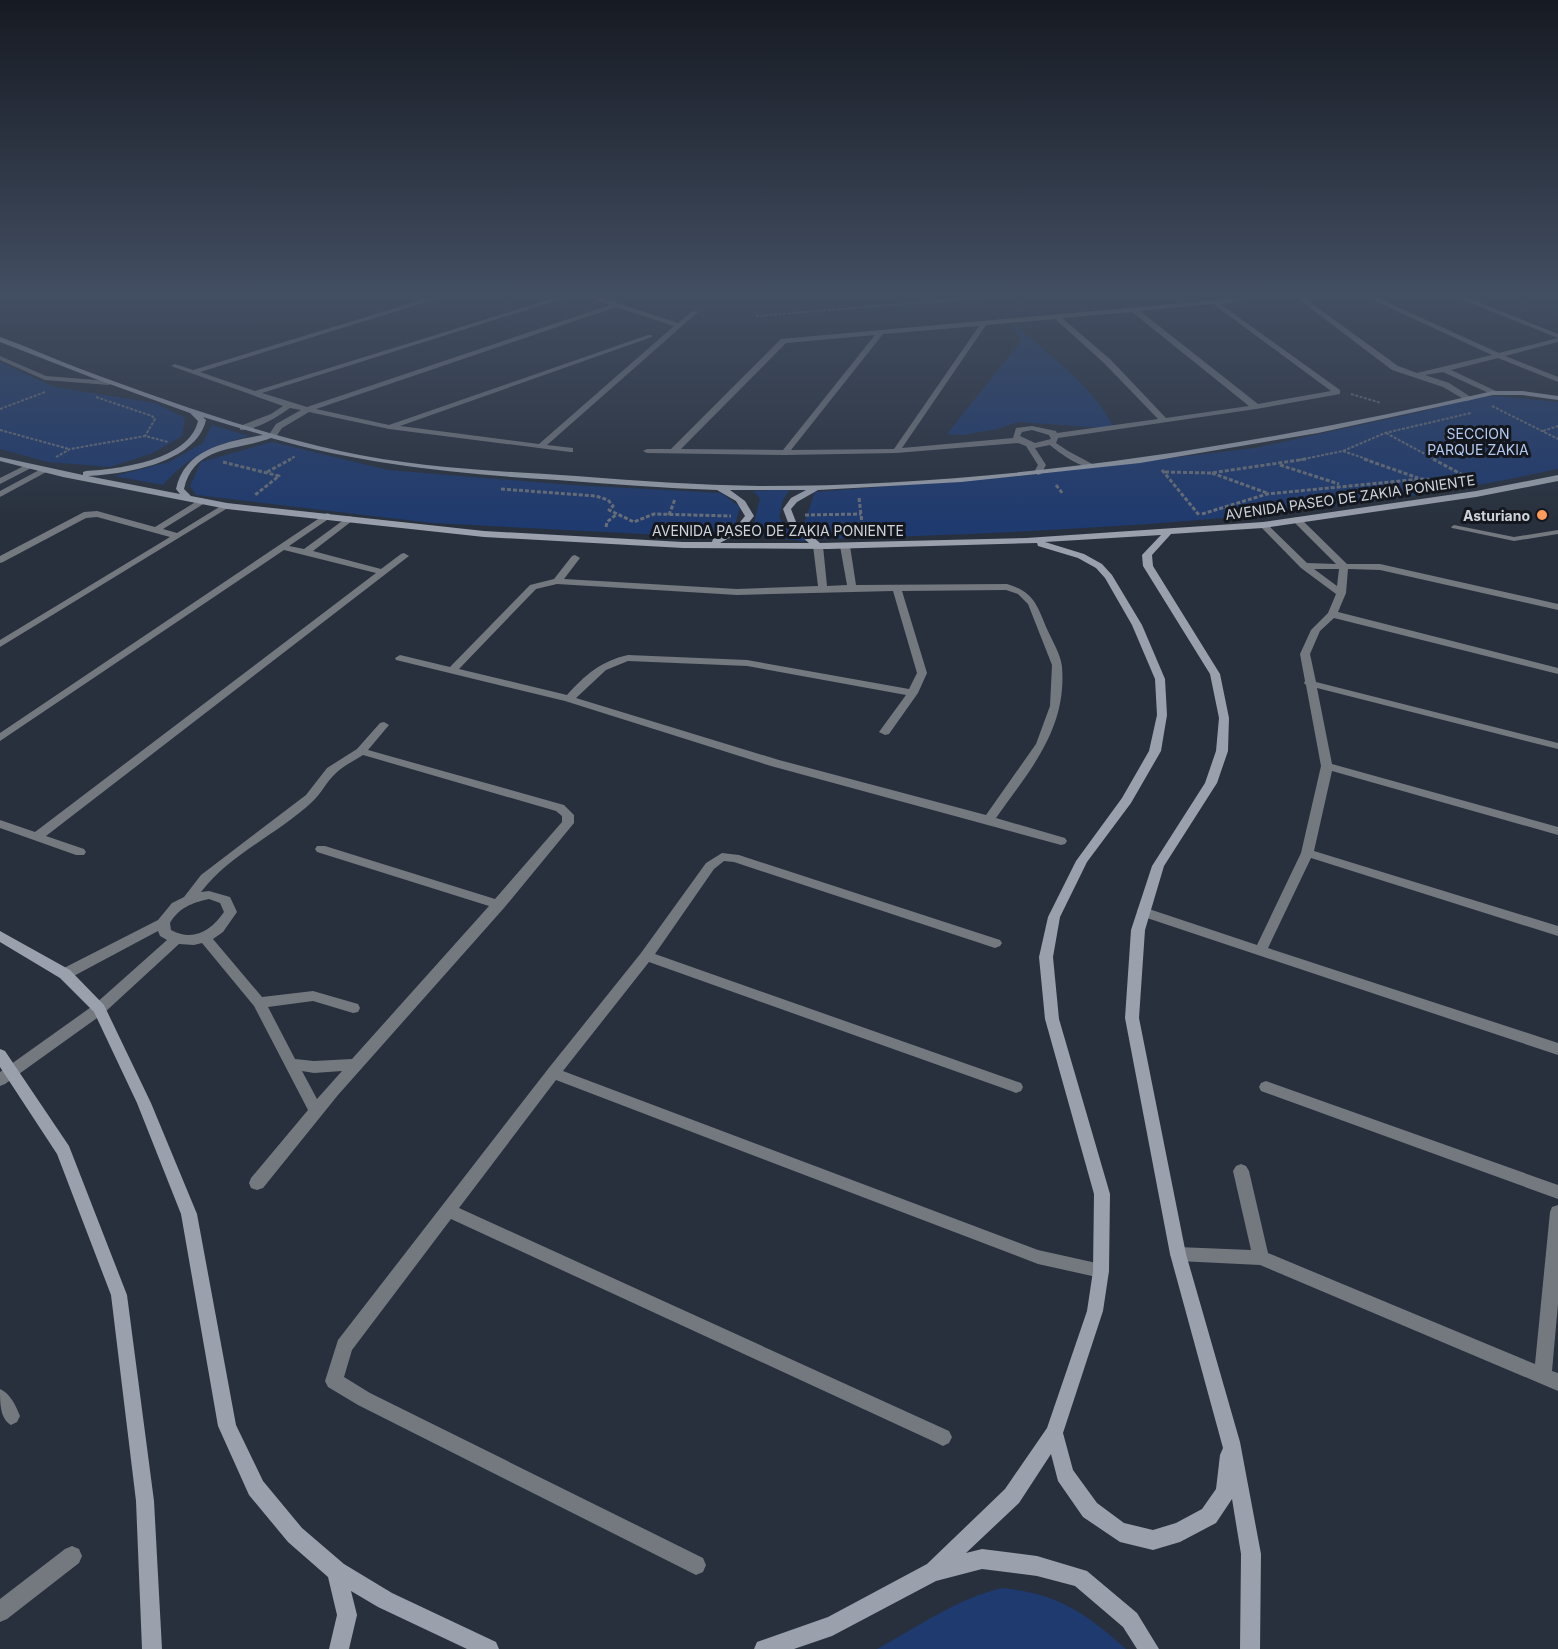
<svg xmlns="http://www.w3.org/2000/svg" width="1558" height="1649" font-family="Inter,sans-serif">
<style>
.green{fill:#1f3a6f}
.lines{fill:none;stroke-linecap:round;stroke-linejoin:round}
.path-far1{stroke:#686f7a;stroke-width:2;stroke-dasharray:3 1.5;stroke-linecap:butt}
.path{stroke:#686f7a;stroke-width:3;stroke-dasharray:4 2;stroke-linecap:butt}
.lane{fill:#74787f;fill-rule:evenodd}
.street{fill:#74787f;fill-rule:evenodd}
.secondary{fill:#9aa0ac;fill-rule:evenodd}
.poi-dot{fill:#ff9b5a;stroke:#14181e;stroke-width:2}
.labels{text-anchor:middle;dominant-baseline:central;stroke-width:6;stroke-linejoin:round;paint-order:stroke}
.far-park-label{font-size:14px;fill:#b4caf2;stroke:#14181e}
.far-street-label{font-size:14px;fill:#cfd4dc;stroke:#14181e}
.far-poi-label{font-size:14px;font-weight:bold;fill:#cfd4dc;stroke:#14181e;text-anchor:end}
</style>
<rect width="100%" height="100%" fill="#28303d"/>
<g class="green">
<path d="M1012 323C1047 354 1092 384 1113 426L1104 428 1018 422 997 429 963 435 947 434 1022 340Z"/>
<path d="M0 362 54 387 155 403 185 418 182 436 153 453 110 467 48 462 0 449Z"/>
<path d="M1495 396 1558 402V469C1318 521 1072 531 827 539L810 535 803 527 815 492 1020 476 1255 448 1420 412 1470 399Z"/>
<path d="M212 425 249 436C214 445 187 457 163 485L114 476 169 462 203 443Z"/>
<path d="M272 442 388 470 572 485 721 493 740 507 734 528 700 537 432 523 196 495 190 486 201 462Z"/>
<path d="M790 489 783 500 779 518 794 534 814 542 745 535 752 531 760 498 753 491Z"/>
<path d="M1002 1588C1057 1593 1086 1613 1126 1649H877C918 1627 956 1599 1002 1588Z"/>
</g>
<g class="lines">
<g class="path-far1">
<path d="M756 316 1014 295"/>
<path d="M1351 394 1381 403"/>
<path d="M96 397 152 416 155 419 145 436"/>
<path d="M1492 406 1558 439"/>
<path d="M0 409 45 392"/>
<path d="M0 430 69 449"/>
<path d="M1543 431 1558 426"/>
<path d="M1386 433 1436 460"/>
<path d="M1343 451 1369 460"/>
<path d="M56 457 70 449 145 436 168 442"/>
<path d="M288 460 296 456"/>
<path d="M1299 460 1343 451 1385 433 1471 413"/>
</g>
<g class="path">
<path d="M1364 459 1418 478"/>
<path d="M1433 459 1474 481"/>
<path d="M223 462 279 476 255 495"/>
<path d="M1280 465 1339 484"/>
<path d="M1162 470 1199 515"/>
<path d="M267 472 291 459"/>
<path d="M1165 472 1211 473 1306 459"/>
<path d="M1212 473 1267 493"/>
<path d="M1056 485 1063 494"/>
<path d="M501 489 596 496 608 500 613 506 609 510 634 522 654 514 731 516"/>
<path d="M859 498 863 532"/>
<path d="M1202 514 1267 494 1421 479 1455 481"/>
<path d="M669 515 675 499"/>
<path d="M805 515 861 514"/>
<path d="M606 527 607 522 617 514"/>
</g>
<g class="lane">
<path d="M0 356 46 376 109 381 112 383 109 385 45 380 0 360Z"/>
<path d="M1454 525 1514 537 1558 530V534L1514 541 1452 528 1451 527Z"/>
</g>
<g class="street">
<path d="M438 295H449L200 372 255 391 564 295H574L262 393 307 407 610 305 583 295H593L678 323 693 311 698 312 547 445 573 448V452H570L389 429 309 412 282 428 275 438H272L268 436 276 424 301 410 290 408C277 417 257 430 240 430V426L271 414 283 406 171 366 175 364 193 370ZM616 307 674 326 539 444 400 426 652 337V335H648L389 425 316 409Z"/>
<path d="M1293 295H1300L1398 366 1417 373 1492 355 1362 295H1371L1499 353 1558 338 1451 295H1460L1558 334V342L1505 356 1558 377V382L1498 358 1451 370 1496 391V395H1493L1443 372 1425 375 1449 383 1474 399 1467 401 1443 387 1392 370Z"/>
<path d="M1240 298 1243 300 1242 301 1220 304 1340 390V394L1256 409 1058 438 1056 443 1068 451 1096 466C1086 472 1059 453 1050 445L1035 448 1046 465 1041 474 1038 475 1034 472 1038 465 1026 446 1018 443 896 453 785 455 647 453 643 451 647 449H671L781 339ZM1213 304 1331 391 1258 404 1140 311ZM1132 312 1249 406 1166 418 1110 359 1062 318ZM1055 319 1104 363 1158 419 1057 433 1056 431 1032 426 1016 428 1013 438 902 448 986 325ZM979 326 894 449 791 450 883 334ZM875 335 783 450 681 449 786 343ZM1032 430 1049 435 1051 439 1035 443 1020 436 1022 432Z"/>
<path d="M26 465 33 467 0 484V478Z"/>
<path d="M43 468 50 470 0 497V491Z"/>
<path d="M202 498 206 501 205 503 163 529 177 533 224 504 231 506 0 647V640L170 537 97 517 86 518 3 562 0 563V556L84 512 97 511 155 527Z"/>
<path d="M327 513 330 514V518L289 546 304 549 349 516 352 517V521L313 551 381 569 401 554 404 553 409 556 46 836 84 849 86 852 84 855H76L0 828V820L35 832 376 573 284 550 0 741V733Z"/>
<path d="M1297 517 1300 518 1347 564H1380L1558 604V610L1380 570 1348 569 1346 593 1338 612 1558 668V674L1334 618 1320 631 1310 654 1316 682 1558 743V749L1317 688 1332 764 1558 827V835L1332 771 1314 851 1558 926V936L1311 858 1268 948 1558 1043V1055L1138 915 1137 912 1138 909 1143 907 1257 945 1301 853 1321 766 1306 685 1304 683 1305 681 1300 654 1311 630 1328 613 1336 594 1301 568 1259 525 1263 522 1266 523 1307 563 1336 564 1294 522V518ZM1314 569H1339L1337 586Z"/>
<path d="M818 543 823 546 827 586 847 585 840 546 845 543 850 546 856 585 1007 584C1034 592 1037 605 1047 629 1052 640 1061 655 1062 667 1067 729 1030 770 996 818L1065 838 1067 841 1065 844 1061 845 771 766 565 701 396 660 395 658 400 655 450 667 530 585 554 579 572 556 575 555 580 558 564 579 737 589 818 586 813 546ZM557 584 737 595 893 591 917 673 909 689 747 660 628 655C601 661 585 675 567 695L459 669 536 589ZM1006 590 1018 594 1028 604 1052 665 1050 706 1036 744 986 815 779 760 576 698 606 670 628 661 747 666 906 695 879 732 885 735 889 734 918 693 927 673 902 591Z"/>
<path d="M384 722 389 725 368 750 564 805 574 815V823L504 908 338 1095 263 1188 257 1190 251 1188 249 1183 251 1178 308 1110 254 1006 202 943 194 945 179 944 104 1013 5 1084 0 1086V1072L94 1005 167 940 160 936 158 931 70 978H60L58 974 60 970 158 920 172 903 184 897 201 875 306 795 327 768 357 749 380 723ZM363 755 556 811 562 816V822L495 899 325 846H317L315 849 317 852 489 906 352 1059 314 1061 295 1059 268 1007 313 1001 353 1013 358 1012 360 1008 358 1004 313 991 262 997 213 939 223 932 237 912 230 897 209 891 201 892C230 854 278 834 312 802 321 794 327 781 336 773 343 766 354 761 363 755ZM209 899 220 903 224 912C211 931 193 942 171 930L170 923C179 908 191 903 209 899ZM302 1071 314 1073 342 1071 317 1099Z"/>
<path d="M722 853 739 855 1000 940 1002 943 1000 946 995 948 734 862 724 861 714 869 655 954 1021 1083 1023 1087 1021 1091 1016 1093 1011 1091 649 962 563 1071 1038 1250 1101 1264 1107 1266 1109 1271 1107 1276 1101 1278 1038 1264 556 1080 459 1208 949 1431 952 1437 949 1443 943 1446 937 1443 451 1219 352 1350 344 1377 370 1393 703 1558 706 1565 703 1572 696 1575 358 1405 328 1387 325 1381 338 1340 548 1069 641 953 706 863Z"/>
<path d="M1266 1081 1558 1185V1199L1261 1091 1259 1087 1261 1083Z"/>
<path d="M1241 1164 1246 1166 1249 1171 1268 1253 1535 1364 1550 1212 1552 1207 1558 1205V1304L1552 1371 1558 1373V1391L1260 1265 1178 1261 1172 1259 1170 1254 1172 1249 1178 1247 1251 1250 1233 1171 1236 1166Z"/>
<path d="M0 1389C10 1393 16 1406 20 1416L17 1422 11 1425C0 1419 0 1403 0 1389Z"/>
<path d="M72 1546 79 1549 82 1556 79 1563 7 1619 0 1622V1599L65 1549Z"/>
</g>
<g class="secondary">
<path d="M0 337C26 346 52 358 78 368 164 400 251 431 340 451 418 468 497 471 576 476 637 481 698 485 759 486 1007 486 1252 446 1493 391H1522L1558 396V400L1522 395H1493L1318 433 1140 463 961 482 818 490 797 502 791 509 796 522 820 543 1026 538 1263 522 1476 491 1558 475V481L1476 497 1263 528 1171 534 1152 555 1153 566 1220 674 1229 718 1228 751 1217 783 1164 866 1145 930 1139 1018 1186 1254 1240 1442 1261 1554 1260 1649H1240L1241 1554 1232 1499 1216 1523 1180 1542 1153 1550 1120 1542 1083 1517 1058 1481 1051 1454 1019 1503 966 1553 982 1549 1037 1556 1087 1571 1137 1613 1159 1649H1137L1123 1627 1075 1586 1037 1576 982 1569 936 1581 832 1636 794 1649H754L757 1642 828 1617 927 1564 1005 1489 1047 1428 1087 1311 1093 1271 1094 1194 1045 1019 1039 957 1048 917 1076 861 1122 798 1149 751 1157 715 1155 679 1132 625 1105 578 1096 568 1078 558 1038 546 1037 543 828 549 683 548 484 537 227 509 63 477 0 461V457L83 475V472L86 471C120 469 189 460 198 421L190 413 93 378 0 342ZM203 417 263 435C227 442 185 448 176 489L180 494 88 476C125 474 196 463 206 420ZM271 438C365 465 460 474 557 480 610 484 663 488 717 490L736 501 745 516 736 527 713 539 712 542H683L484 531 227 503 191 496 184 489C194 444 238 451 271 438ZM730 490H806L791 498 783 509 789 525 809 543H720L742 531 754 516 745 501ZM1161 535 1142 555 1143 566 1210 674 1219 718 1216 751 1205 783 1152 866 1131 930 1125 1018 1170 1254 1223 1448 1220 1455 1216 1489 1202 1509 1176 1523 1153 1530 1124 1523 1097 1503 1073 1470 1063 1433 1103 1311 1109 1271 1110 1194 1059 1019 1053 957 1060 917 1087 862 1131 803 1161 751 1167 715 1165 679 1142 625 1112 575 1102 564 1084 554 1045 542Z"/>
<path d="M0 931 70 970 104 1005 151 1103 197 1214 236 1425 263 1481 302 1528 344 1564 392 1593 496 1642 499 1649H467L378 1607 351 1591 357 1615 349 1649H329L337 1615 328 1577 288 1542 249 1495 218 1426 181 1214 137 1103 94 1012 60 978 0 942Z"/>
<path d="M0 1049 5 1051 69 1146 127 1295 154 1501 162 1649H142L136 1501 111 1295 57 1154 0 1067Z"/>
</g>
</g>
<linearGradient id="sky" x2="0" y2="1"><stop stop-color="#161a22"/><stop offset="0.56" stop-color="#424e62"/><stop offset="1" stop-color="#424e62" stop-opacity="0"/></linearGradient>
<rect width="1558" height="526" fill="url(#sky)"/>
<circle class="poi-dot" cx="1542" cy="515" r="6"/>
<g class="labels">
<g class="far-park-label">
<text x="1478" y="433">SECCION<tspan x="1478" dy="16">PARQUE ZAKIA</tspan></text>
</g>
<g class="far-street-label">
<text transform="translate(1350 497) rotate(-8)">AVENIDA PASEO DE ZAKIA PONIENTE</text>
<text x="778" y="530">AVENIDA PASEO DE ZAKIA PONIENTE</text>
</g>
<g class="far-poi-label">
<text x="1530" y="515">Asturiano</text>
</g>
</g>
</svg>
